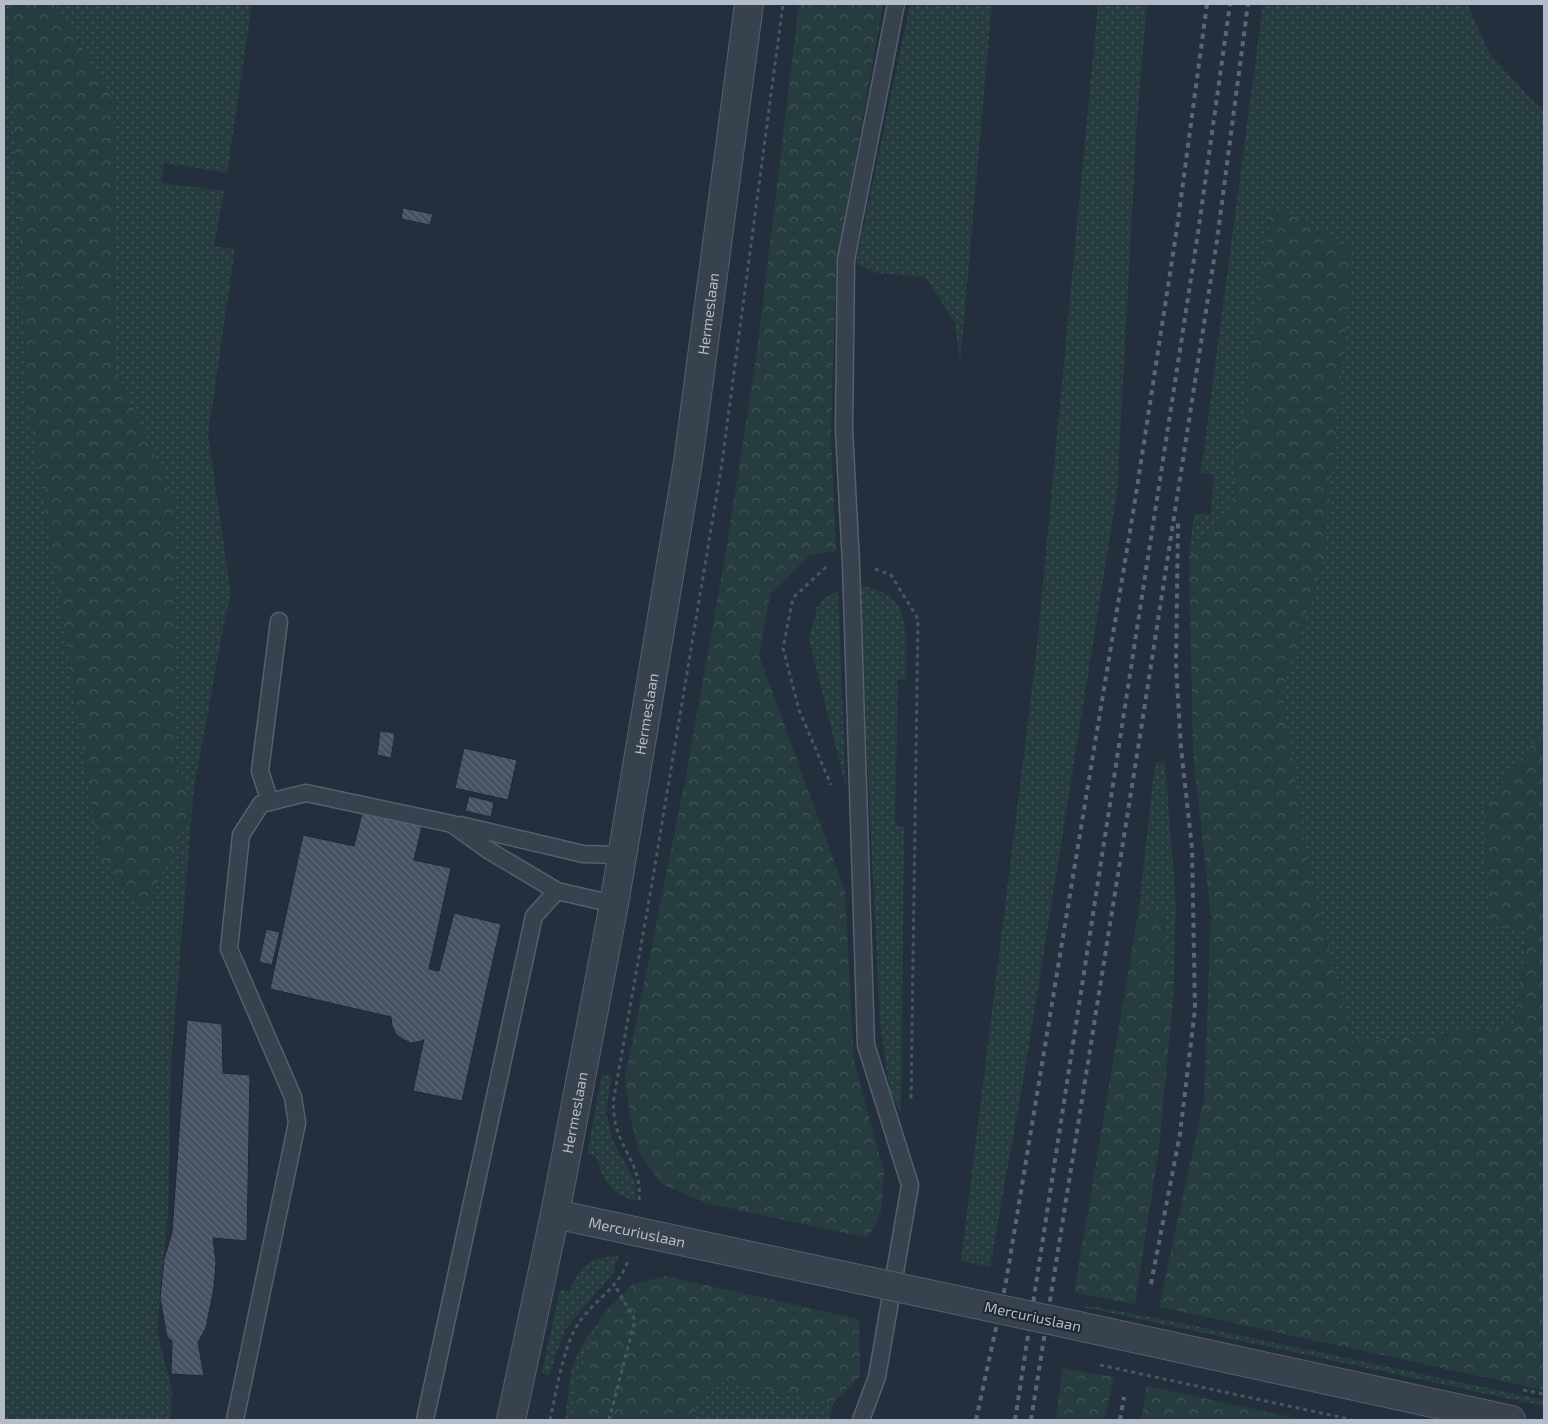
<svg xmlns="http://www.w3.org/2000/svg" width="1548" height="1424" font-family="'Exo 2',sans-serif">
<style>
.grass{fill:url(#grass-dots)}
.forest{fill:url(#forest-crowns)}
.building{fill:url(#building-back-hatch);stroke:#1f2835}
.lines{fill:none;stroke-linecap:round;stroke-linejoin:round}
.service-casing{stroke:#565f6c;stroke-width:19}
.minor-casing{stroke:#565f6c;stroke-width:30}
.tertiary-casing{stroke:#565f6c;stroke-width:30}
.path{stroke:#44595c;stroke-width:3;stroke-dasharray:4 4;stroke-linecap:butt}
.service{stroke:#38414e;stroke-width:16}
.minor{stroke:#38414e;stroke-width:28}
.tertiary{stroke:#38414e;stroke-width:28}
.rail{stroke:#5a6575;stroke-width:4;stroke-dasharray:5 5;stroke-linecap:butt}
.minor-bridge-casing{stroke:#565f6c;stroke-width:30;stroke-linecap:butt}
.minor-bridge{stroke:#38414e;stroke-width:28}
.labels{text-anchor:middle;dominant-baseline:central;stroke-width:4;stroke-linejoin:round;paint-order:stroke}
.street-label{font-size:15px;fill:#b4bcc9;stroke:#1d2633}
</style>
<defs>
<pattern id="grass-dots" width="8" height="8" patternUnits="userSpaceOnUse" patternTransform="scale(1.25)"><rect width="8" height="8" fill="#263c3f"/><path d="M2 2h.1M6 6h.1" fill="none" stroke="#435659" stroke-width="1.8" stroke-linecap="round"/></pattern>
<pattern id="forest-crowns" width="20" height="18" patternUnits="userSpaceOnUse" patternTransform="scale(1.25)"><rect width="20" height="18" fill="#263c3f"/><path d="M2 6a3 3 0 1 1 6 0M12 15a3 3 0 1 1 6 0" fill="none" stroke="#435659"/></pattern>
<pattern id="building-back-hatch" width="6" height="6" patternUnits="userSpaceOnUse" patternTransform="scale(1.25)"><rect width="6" height="6" fill="#455162"/><path d="M-1 5l2 2M0 0l6 6M5-1l2 2" fill="none" stroke="#5d6877"/></pattern>
</defs>
<rect width="100%" height="100%" fill="#242f3e"/>
<g class="grass">
<path d="M4 4H8L27 398 100 858 192 811 175 758V499L114 366 113 98 55 4H252L227 173 164 163 161 183 224 191 214 246 235 249 208 435 231 594 224 624 193 794 192 811 171 1065 168 1212 157 1331 172 1390 171 1420H4Z"/>
<path d="M910 4H992L960 363 955 323 926 277 876 273 856 263Z"/>
<path d="M1098 4H1147L1137 121 1117 492 1026 1064 990 1267 961 1261 1036 656Z"/>
<path d="M1263 4H1467L1490 54 1526 94 1544 110V740L1540 736 1528 932 1513 1027 1353 1042 1309 875 1282 691 1324 559 1271 204 1231 507 1189 557 1194 514H1211L1214 475 1201 472Z"/>
<path d="M859 585C869 588 885 591 893 599 910 616 906 656 907 679L898 680 895 826 904 827 901 1113 890 1092 880 1024Z"/>
<path d="M838 590 846 788 809 639 817 607 825 598Z"/>
<path d="M1155 762 1165 764 1176 906 1173 1001 1162 909H1139Z"/>
<path d="M602 1074 612 1076 606 1111 612 1139 636 1184 635 1201C609 1193 603 1180 596 1156L587 1154Z"/>
<path d="M619 1255 612 1275 587 1303 565 1330 549 1376 542 1372 560 1290 569 1291C583 1262 589 1260 619 1255Z"/>
<path d="M1079 1306 1097 1307 1196 1326 1544 1400V1406Z"/>
<path d="M605 1312 584 1360 569 1420H565L572 1367 582 1345Z"/>
<path d="M724 1381 833 1403 829 1420H693L696 1405Z"/>
</g>
<g class="forest">
<path d="M8 4H55L113 98 114 366 175 499V758L192 811 144 911 100 858 27 398Z"/>
<path d="M799 4H883L836 266 831 433 836 551 810 555 770 595 759 656 845 891 854 1061 884 1172 881 1212 868 1238 706 1203 662 1184 639 1153 630 1116 625 1078 685 781 727 544 756 359Z"/>
<path d="M1271 204 1353 249 1324 559 1282 691 1309 875 1353 1042 1513 1027 1528 932 1489 925 1484 807 1539 735 1544 740V1390L1159 1307 1204 1099 1211 916 1193 753 1189 557 1231 507Z"/>
<path d="M1139 909H1162L1173 1001 1159 1147 1135 1304 1074 1293Z"/>
<path d="M665 1276 859 1319 860 1376 833 1403 724 1381 696 1405 693 1420H569L584 1360 605 1312 632 1285Z"/>
<path d="M1062 1368 1114 1377 1104 1420H1056Z"/>
<path d="M1147 1386 1305 1420H1141Z"/>
</g>
<g class="building">
<path d="M403 208 433 214 430 225 401 219Z"/>
<path d="M380 731 395 733 391 758 377 755Z"/>
<path d="M464 748 517 760 508 800 455 788Z"/>
<path d="M469 796 494 802 491 817 465 811Z"/>
<path d="M363 809 423 822 414 860 451 868 429 969 439 971 454 913 501 924 462 1101 413 1091 424 1039 422 1041 411 1043 402 1039 396 1034 392 1026 391 1017 270 989 303 835 354 846Z"/>
<path d="M266 929 280 932 272 965 259 962Z"/>
<path d="M187 1020 222 1024 223 1073 250 1075 247 1241 213 1238 216 1262 214 1288 206 1328 198 1342 204 1376 171 1374 172 1341 167 1337 160 1298 164 1259 172 1232Z"/>
</g>
<g class="lines">
<defs>
<g id="service">
<path d="M270 802 260 771 279 621"/>
<path d="M460 825 583 854 622 855"/>
<path d="M235 1420 297 1123 293 1097 229 949 241 835 261 804 306 793 452 824 488 850 557 891 614 904"/>
<path d="M425 1420 534 916 557 891"/>
<path d="M861 1420 877 1377 910 1185 866 1045 851 564 844 430 846 260 896 4"/>
</g>
<g id="minor">
<path id="s1" d="M555 1214 868 1281"/>
<path d="M1069 1324 1511 1420"/>
</g>
<g id="tertiary">
<path id="s2" d="M511 1420 555 1214 614 904 688 462 749 4"/>
</g>
</defs>
<use href="#service" class="service-casing"/>
<use href="#minor" class="minor-casing"/>
<use href="#tertiary" class="tertiary-casing"/>
<g class="path">
<path d="M826 567 793 598 783 648 799 710 831 785"/>
<path d="M875 569 891 575 918 619 911 1099"/>
<path d="M639 1200C642 1169 624 1154 616 1126 614 1119 614 1111 613 1103L651 889 722 463 783 4"/>
<path d="M1100 1365 1353 1420"/>
<path d="M1523 1390 1544 1394"/>
<path d="M550 1420C556 1393 562 1355 574 1331 587 1304 620 1289 628 1260"/>
<path d="M609 1420 635 1320 614 1284"/>
</g>
<use href="#service" class="service"/>
<use href="#minor" class="minor"/>
<use href="#tertiary" class="tertiary"/>
<g class="rail">
<path d="M1151 1284 1180 1134 1195 1009 1192 848 1181 748 1176 665 1178 523"/>
<path d="M976 1420 1006 1282 1134 507 1177 228 1207 4"/>
<path d="M1015 1420 1198 233 1230 4"/>
<path d="M1031 1420 1140 736 1217 240 1248 4"/>
<path d="M1120 1420 1124 1397"/>
</g>
<defs>
<path id="minor-bridge" d="M868 1281 1069 1324"/>
</defs>
<use href="#minor-bridge" class="minor-bridge-casing"/>
<use href="#minor-bridge" class="minor-bridge"/>
</g>
<g class="labels">
<g class="street-label">
<text stroke="none"><textPath href="#s2" startOffset="1124">Hermeslaan</textPath></text>
<text stroke="none"><textPath href="#s2" startOffset="719">Hermeslaan</textPath></text>
<text stroke="none"><textPath href="#s2" startOffset="314">Hermeslaan</textPath></text>
<text stroke="none"><textPath href="#s1" startOffset="84">Mercuriuslaan</textPath></text>
<text transform="translate(1033 1316) rotate(12)">Mercuriuslaan</text>
</g>
</g>
<rect width="1548" height="1424" fill="none" stroke="#b4bcc9" stroke-width="10"/>
</svg>
